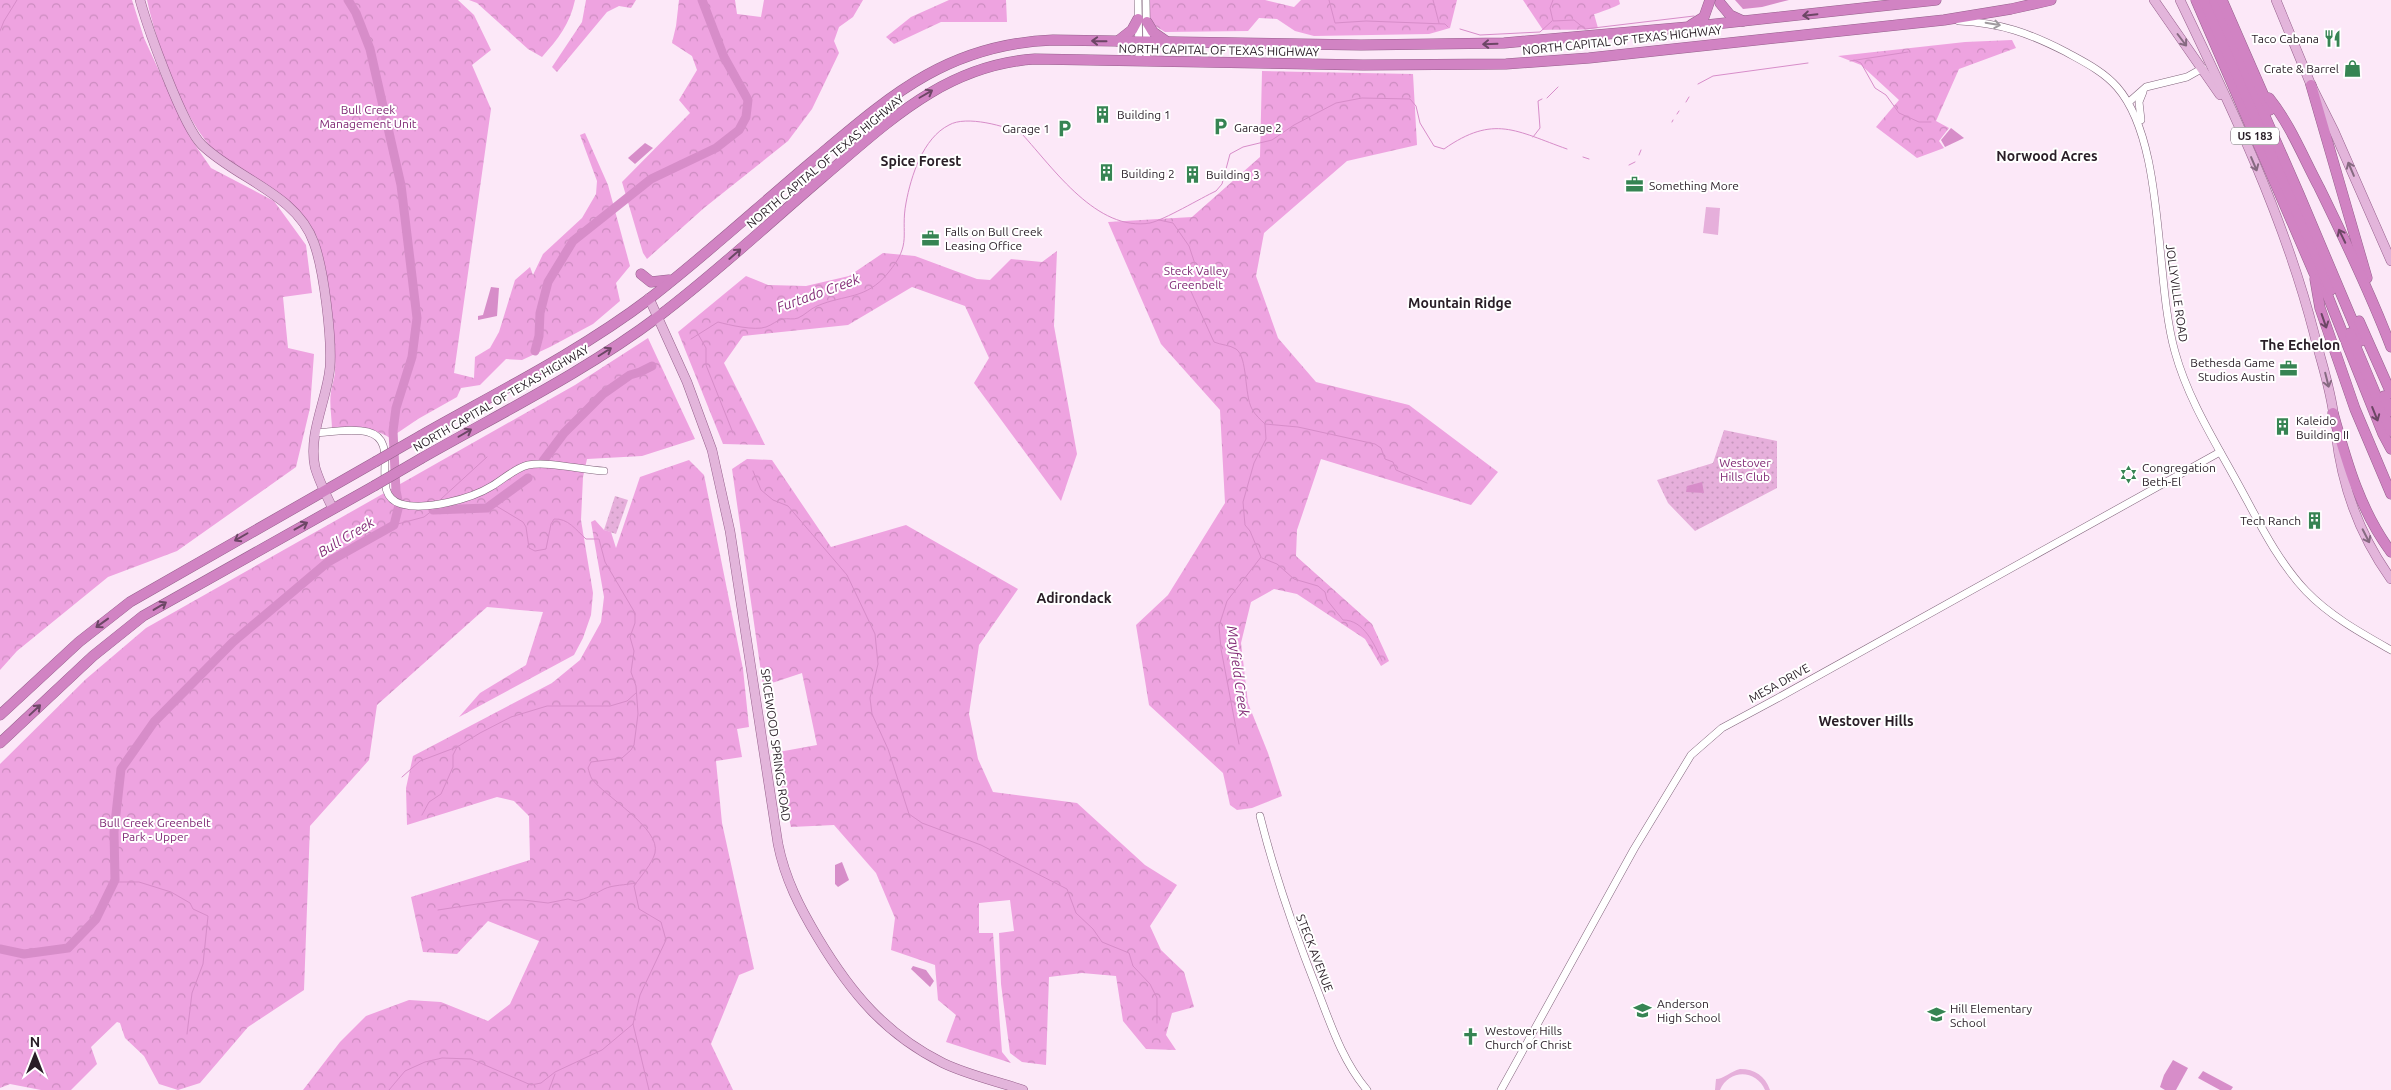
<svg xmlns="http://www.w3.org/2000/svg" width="2391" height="1090" font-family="Ubuntu,sans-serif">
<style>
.grass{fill:url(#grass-dots)}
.forest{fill:url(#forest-crowns)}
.pitch{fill:#e6afdb}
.water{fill:#d78dc9}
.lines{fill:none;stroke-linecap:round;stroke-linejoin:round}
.stream{stroke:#d78dc9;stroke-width:1}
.river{stroke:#d78dc9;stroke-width:9}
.minor-casing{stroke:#80647b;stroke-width:8}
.major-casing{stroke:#96608c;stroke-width:10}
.highway-casing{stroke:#96608c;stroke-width:11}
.minor{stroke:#fff;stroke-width:7}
.major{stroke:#e3b5db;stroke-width:9}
.highway{stroke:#d183c3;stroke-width:10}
.highway-bridge-casing{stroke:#96608c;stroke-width:11;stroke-linecap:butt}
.highway-bridge{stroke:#d183c3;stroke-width:10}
.oneway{stroke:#6c4665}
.oneway2{stroke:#9f9a9e}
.oneway3{stroke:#866a81}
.labels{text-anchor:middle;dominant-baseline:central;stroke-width:4;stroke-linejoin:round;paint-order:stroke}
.shield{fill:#fff;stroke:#696268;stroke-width:1}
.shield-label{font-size:11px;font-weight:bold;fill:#291e27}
.poi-label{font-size:12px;fill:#291e27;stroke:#fff;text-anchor:start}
.street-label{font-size:12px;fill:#291e27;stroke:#fff}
.park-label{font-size:12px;fill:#812b76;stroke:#fff}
.neighbourhood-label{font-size:14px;font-weight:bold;fill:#291e27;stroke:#fff}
.water-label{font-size:14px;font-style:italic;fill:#852f79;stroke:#fff}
</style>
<defs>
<pattern id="grass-dots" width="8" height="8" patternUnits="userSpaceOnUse" patternTransform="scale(1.25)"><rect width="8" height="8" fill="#e6afdb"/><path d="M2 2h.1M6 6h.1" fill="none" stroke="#c596bc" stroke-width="1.8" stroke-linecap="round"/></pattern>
<pattern id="forest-crowns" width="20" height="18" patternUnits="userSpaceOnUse" patternTransform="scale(1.25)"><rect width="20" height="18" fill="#eea3e0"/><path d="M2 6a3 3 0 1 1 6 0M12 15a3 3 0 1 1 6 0" fill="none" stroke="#cc8cc0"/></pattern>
</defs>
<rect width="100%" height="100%" fill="#fce8f8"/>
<g class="grass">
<path d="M1724 430 1777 441V488L1695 531 1668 503 1657 480 1713 463Z"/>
<path d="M615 496 628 500 616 534 604 530Z"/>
</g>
<g class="forest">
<path d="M0 0H132L144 38 189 136 211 168 274 201 306 245 312 293 283 297 288 348 314 354 310 408 296 467 177 551 108 577 17 651 0 670Z"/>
<path d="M147 0H458L474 15 491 50 472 65 491 109 454 373 474 378 475 357 490 348 499 332 515 280 530 267 533 275 543 254 582 218 596 194 597 181 580 135 585 133 608 185 630 266 616 283 620 301 593 324 550 347 522 360 506 359 480 385 461 388 457 397 418 419 390 438C372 426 353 429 332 430 332 418 329 404 331 392 332 385 335 377 335 370 337 346 326 255 316 235 297 196 254 180 221 156 186 130 156 42 147 0Z"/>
<path d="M469 0H575C570 24 558 39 542 57L528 49 477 3Z"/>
<path d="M586 0H636L631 8 619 6 607 12 557 72 552 67 582 22Z"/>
<path d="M679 0H735L737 14 761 17 764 0H863L853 17 839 27 834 41 839 53 812 109 788 141 704 208 647 259 643 253 622 182 690 113 679 100 697 70 692 56 672 43 676 26Z"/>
<path d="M949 0H1006L1007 22H941L894 44 886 37 911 17Z"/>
<path d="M1150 0H1265L1294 7 1301 0H1457L1450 28 1429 34 1314 36 1295 31 1277 19 1259 18 1248 31 1165 32 1152 24 1149 13Z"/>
<path d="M1523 0H1627H1619L1620 4C1617 6 1597 14 1594 14L1598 28C1579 31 1562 29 1543 30Z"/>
<path d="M2012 40 2016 48 1959 69 1936 121 1949 128 1939 141 1944 148 1917 158 1876 127 1899 100 1861 65 1838 56 1965 42Z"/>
<path d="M1262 71 1413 74 1417 145 1347 161 1264 233 1256 276 1278 338 1316 382 1409 405 1498 472 1471 505 1321 459 1297 530 1296 556 1372 624 1389 661 1381 666 1365 639 1297 594 1274 589 1251 602 1241 643 1248 703 1268 753 1282 796 1252 808 1237 810 1230 805 1223 773 1149 705 1136 625 1168 595 1225 503 1220 410 1161 344 1108 222 1192 217 1260 157Z"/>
<path d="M1057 251 1054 326 1077 454 1061 501 974 383 989 358 965 306 912 287 848 325 743 336 724 363 765 445 723 444 678 332 746 276 768 285 806 286 849 276 883 253 915 256 977 279 990 280 1011 259 1042 262Z"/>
<path d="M648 338 695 439 642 456 587 459 583 477 581 520 593 593 591 615 583 638 574 655 459 717 480 693 526 665 543 612 487 607 377 705 369 760 310 826 304 990 248 1027 200 1083 178 1090 159 1084 144 1056 125 1038 120 1023 117 1022 91 1047 97 1064 71 1090H41L10 1084 0 1088V764L86 679 146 628 575 385Z"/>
<path d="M747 459 772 460 831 547 906 525 1018 589 979 645 969 714 978 759 993 792 1077 803 1145 865 1177 885 1150 926 1161 950 1184 972 1194 1007 1172 1013 1166 1035 1176 1050 1146 1049 1123 1021 1116 976 1082 973 1049 977 1046 1065 1022 1062 1010 1053 1001 984 999 933 1014 931 1010 900 979 903V933H993L1002 1052 1011 1063 946 1042 956 1015 938 1000 935 965 891 950 895 918 876 873 834 825 791 827 773 753 817 745 802 673 763 686 732 469Z"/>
<path d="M689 460 704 475 743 669 749 727 737 729 742 757 716 761 722 823 754 969 739 975 711 1044 733 1090H303L340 1042 366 1016 409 1000 441 1002 488 1021 510 1004 539 941 488 921 457 954 423 952 411 897 530 860 529 816 514 801 497 797 407 825 406 788 413 756 552 683 580 660 601 622 604 597 591 522 595 520 604 530 611 532 616 548 640 477Z"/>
</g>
<g class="pitch">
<path d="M1706 207 1720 208 1718 235 1703 233Z"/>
<path d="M1740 1069C1755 1069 1765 1076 1770 1090H1765C1756 1069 1729 1069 1720 1090H1715L1716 1079C1724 1079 1731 1071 1740 1069Z"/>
</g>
<g class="water">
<path d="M1735 0H1789L1762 7 1743 9Z"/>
<path d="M1951 128 1964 138 1945 147 1941 140Z"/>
<path d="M645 143 653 148 635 164 628 158Z"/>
<path d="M491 287 499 288 497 316 478 320V316L483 315Z"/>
<path d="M1702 482 1704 493 1686 492 1687 486Z"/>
<path d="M842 862 849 880 838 887 835 884V865Z"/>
<path d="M913 966 926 970 934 981 930 987 911 969Z"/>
<path d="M2173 1060 2188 1068 2176 1090H2165L2160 1087 2164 1075Z"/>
<path d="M2203 1071 2233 1087 2231 1090H2220L2198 1078Z"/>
</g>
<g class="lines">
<g class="stream">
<path d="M1329 0 1335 23 1366 21 1445 24 1448 27"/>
<path d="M1433 0 1439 23"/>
<path d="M1553 0 1550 8 1553 21 1574 20 1585 29 1694 16"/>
<path d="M1460 29 1480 35 1540 32 1552 21"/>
<path d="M0 31 4 21 17 0"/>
<path d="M1854 60 1861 63 1875 88 1886 95 1899 113 1919 122H1931"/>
<path d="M1850 61 1908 52"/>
<path d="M1698 84 1713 76 1808 63"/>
<path d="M1547 98 1558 87"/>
<path d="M1686 102 1689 97"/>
<path d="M1677 114 1679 111"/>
<path d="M1672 122 1673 120"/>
<path d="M1533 137 1540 128 1538 101 1542 99"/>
<path d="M1639 155 1641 150"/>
<path d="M1583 157 1589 159"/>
<path d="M1629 165 1635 162"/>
<path d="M1159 220 1173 223 1189 246 1195 264 1188 285 1214 342C1221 345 1230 345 1236 349 1248 357 1244 395 1252 409 1255 415 1261 420 1265 424L1266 439 1254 463 1243 502 1245 525 1250 531 1261 557 1227 601 1219 626 1221 649 1239 744"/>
<path d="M698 334 706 348V365L733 433"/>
<path d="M691 339 718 322C729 325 755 331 766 327 772 325 777 320 783 319 788 318 793 320 798 318 805 315 810 309 817 306 845 294 866 300 888 273 913 243 900 235 906 203 911 176 923 138 949 125 966 115 1006 126 1022 134 1054 169 1097 232 1150 223 1164 220 1201 198 1216 191L1222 184 1230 154 1243 147 1272 140 1294 125 1336 103 1362 98 1410 99 1416 106 1420 123 1434 146 1444 149C1494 114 1516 131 1567 149"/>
<path d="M1265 424 1298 427 1375 444 1381 448 1385 459 1393 462 1396 470 1427 483"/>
<path d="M753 471 761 490 773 500 788 506 847 575 875 634 878 664 870 698 872 714 888 749 909 814 922 823 981 845 1067 889 1076 913 1093 929 1102 942 1129 953 1133 966 1150 984 1157 998V1023"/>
<path d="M441 499 487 457"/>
<path d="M493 504 523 522 526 527 529 548 535 551 546 549 551 524 554 519C568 518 576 530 586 539H599L605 562 635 613V623L630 637 634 651 631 672 636 686 638 714 634 745 631 750 622 758 591 762 588 768C589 771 590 776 592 779 604 796 661 828 655 853 652 864 641 876 634 886L639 909 661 922 666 940 640 995 633 1024 649 1090"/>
<path d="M394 525 424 517 433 510"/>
<path d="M1262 558 1277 564 1294 579 1318 586 1325 592 1327 600 1343 620C1364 620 1374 644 1382 661"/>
<path d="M402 777 420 761 457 747"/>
<path d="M422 815 429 802 441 794 453 767V755L457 747 480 733 511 717 547 706H610L627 701 636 693"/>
<path d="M114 882H139L171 892 190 903 193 909 208 916 203 964 192 993 187 1034"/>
<path d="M438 910 503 900H523L548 903 568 899 576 901C586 899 595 894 604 889 612 885 626 885 636 883"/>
<path d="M389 1090 405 1071 425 1062 442 1058 471 1059 531 1085 541 1083 555 1072 602 1050 633 1024"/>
<path d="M549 1090 555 1074"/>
</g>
<g class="river">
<path d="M535 351 539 336 540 313 548 282 573 241 651 179 716 148 739 130 746 117 748 100 724 57 702 0"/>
<path d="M543 461 564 433 603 394 630 375 640 372 652 366"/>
<path d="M433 510 487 508 528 478"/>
<path d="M0 949 24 954 68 948 96 919 115 880 114 832 121 769 154 722 233 642 328 562 394 525 399 505 396 491 393 431 396 408 412 357 417 318 401 185 370 49 356 13 348 0"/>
</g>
<defs>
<g id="minor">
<path d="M1138 0 1139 61"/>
<path d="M1146 0 1147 60"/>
<path d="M1959 21C2001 23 2029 33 2066 52 2084 62 2103 71 2117 87 2166 143 2154 278 2175 352 2188 399 2214 440 2237 482 2258 520 2276 559 2306 591 2330 616 2361 633 2391 650"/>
<path d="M2129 102 2146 87 2187 77 2203 68"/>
<path d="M2141 120 2139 102 2143 92"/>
<path d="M315 433C332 432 352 428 368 432 403 441 367 494 401 504 425 511 471 499 492 486 504 479 515 468 528 465 548 461 582 470 604 471"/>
<path d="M1260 816C1275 876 1294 931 1317 989 1331 1025 1342 1060 1367 1090"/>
<path d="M1501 1090 1634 849 1691 755 1722 728 1776 699 2220 452"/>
</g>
<g id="major">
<path d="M140 0C148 29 183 127 202 145 237 179 297 194 314 243 324 270 332 338 330 367 327 400 308 433 315 467 319 481 326 495 333 509"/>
<path d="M2154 0 2220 95"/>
<path d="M2180 0C2232 108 2284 217 2314 333 2321 362 2331 389 2334 418"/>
<path d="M2276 0 2311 85 2334 131 2391 261"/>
<path d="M649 298 687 382 712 450 730 531 778 844C785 879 800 908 818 938 851 993 885 1034 943 1063 968 1075 996 1081 1023 1090"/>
<path d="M2336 434C2342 486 2360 536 2391 579"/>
</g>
<g id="highway">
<path d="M2196 0 2314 273 2327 294 2383 434 2391 449"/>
<path d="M2204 0 2331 290"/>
<path d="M2214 0 2299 194 2361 341"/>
<path d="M2222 0 2270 110"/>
<path d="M1720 3 1730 15 1743 21"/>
<path d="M1147 22 1153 32 1166 41"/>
<path d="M1691 25 1704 17 1710 0"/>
<path d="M1118 41 1132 30 1138 19"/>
<path d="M2311 85 2367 278"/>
<path d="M2269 98C2290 124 2303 157 2319 187 2345 240 2370 292 2391 347"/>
<path d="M641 274 651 282 669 280"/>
<path d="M2315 279 2320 308 2355 409 2391 494"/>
<path d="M2359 321 2391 393"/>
<path d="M2350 333 2391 431"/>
<path d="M2384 396 2391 411"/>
<path d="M2333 413C2347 463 2360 510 2391 552"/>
<path d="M422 435C498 392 579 352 649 299 706 255 760 205 815 159 891 95 948 44 1053 40L1361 45 1504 43 1688 27 1936 0"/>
<path d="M422 458C501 413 586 371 659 316 716 273 768 224 823 177 888 122 945 65 1035 59L1363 65 1506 64 1589 58 1944 20 2011 9 2051 0"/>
<path d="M0 715 79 642 130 602 375 462"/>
<path d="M0 743 93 656 143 616 374 486"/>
</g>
</defs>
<use href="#minor" class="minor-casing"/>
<use href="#major" class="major-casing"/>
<use href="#highway" class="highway-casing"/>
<use href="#minor" class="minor"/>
<use href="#major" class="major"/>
<use href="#highway" class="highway"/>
<defs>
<g id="highway-bridge">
<path d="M375 462 422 435"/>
<path d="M374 486 422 458"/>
</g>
</defs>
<use href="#highway-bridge" class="highway-bridge-casing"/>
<use href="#highway-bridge" class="highway-bridge"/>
</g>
<defs><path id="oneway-shaft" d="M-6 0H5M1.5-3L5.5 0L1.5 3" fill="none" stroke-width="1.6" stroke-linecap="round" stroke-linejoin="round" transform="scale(1.25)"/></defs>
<g class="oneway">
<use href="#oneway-shaft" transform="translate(1810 15) rotate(174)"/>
<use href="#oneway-shaft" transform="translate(1099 41) rotate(-179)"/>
<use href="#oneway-shaft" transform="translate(1490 44) rotate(178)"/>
<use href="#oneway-shaft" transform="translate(926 94) rotate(-30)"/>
<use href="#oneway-shaft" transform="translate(2342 236) rotate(-116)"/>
<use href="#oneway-shaft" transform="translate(735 254) rotate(-41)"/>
<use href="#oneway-shaft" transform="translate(2324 321) rotate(71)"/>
<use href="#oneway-shaft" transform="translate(605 352) rotate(-32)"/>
<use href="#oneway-shaft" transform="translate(2375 414) rotate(68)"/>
<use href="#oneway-shaft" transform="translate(465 433) rotate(-30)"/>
<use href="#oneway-shaft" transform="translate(301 526) rotate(-29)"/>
<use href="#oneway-shaft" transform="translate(241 537) rotate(150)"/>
<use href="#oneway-shaft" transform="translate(160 606) rotate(-31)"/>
<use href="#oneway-shaft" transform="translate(102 623) rotate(144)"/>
<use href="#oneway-shaft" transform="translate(35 710) rotate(-43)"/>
</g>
<use class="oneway2" href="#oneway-shaft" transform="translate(1993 24) rotate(10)"/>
<g class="oneway3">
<use href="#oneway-shaft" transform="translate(2182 40) rotate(53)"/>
<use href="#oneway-shaft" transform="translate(2254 164) rotate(67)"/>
<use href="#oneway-shaft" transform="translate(2351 169) rotate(-113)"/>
<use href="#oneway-shaft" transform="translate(2327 380) rotate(76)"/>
<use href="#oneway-shaft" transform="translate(2366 536) rotate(63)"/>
</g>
<defs>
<symbol id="restaurant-bare" viewBox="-9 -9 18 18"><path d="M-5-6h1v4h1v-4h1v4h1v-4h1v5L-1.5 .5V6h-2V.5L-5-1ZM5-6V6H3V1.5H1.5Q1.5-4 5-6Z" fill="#368453" stroke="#fff" stroke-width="2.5" paint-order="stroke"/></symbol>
<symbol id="shop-bare" viewBox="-9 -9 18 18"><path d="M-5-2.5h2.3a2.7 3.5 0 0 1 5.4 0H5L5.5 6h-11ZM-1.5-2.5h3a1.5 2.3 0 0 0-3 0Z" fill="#368453" stroke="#fff" stroke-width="2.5" paint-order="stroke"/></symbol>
<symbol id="building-bare" viewBox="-9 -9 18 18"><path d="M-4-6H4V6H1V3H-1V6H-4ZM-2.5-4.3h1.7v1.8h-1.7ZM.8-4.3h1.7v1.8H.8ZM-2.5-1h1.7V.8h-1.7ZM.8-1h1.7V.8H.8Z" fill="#368453" stroke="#fff" stroke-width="2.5" paint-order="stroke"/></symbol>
<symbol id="parking-bare" viewBox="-9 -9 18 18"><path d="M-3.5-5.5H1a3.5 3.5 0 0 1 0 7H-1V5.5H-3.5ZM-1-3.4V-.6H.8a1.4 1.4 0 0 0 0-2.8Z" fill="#368453" stroke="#fff" stroke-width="2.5" paint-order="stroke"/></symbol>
<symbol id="office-bare" viewBox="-9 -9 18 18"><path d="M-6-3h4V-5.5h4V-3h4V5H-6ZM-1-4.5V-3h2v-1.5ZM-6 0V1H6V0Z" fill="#368453" stroke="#fff" stroke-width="2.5" paint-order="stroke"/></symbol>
<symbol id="synagogue-bare" viewBox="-9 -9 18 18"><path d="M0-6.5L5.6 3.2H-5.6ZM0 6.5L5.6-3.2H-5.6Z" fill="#368453" stroke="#fff" stroke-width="2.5" paint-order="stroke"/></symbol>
<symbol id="school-bare" viewBox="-9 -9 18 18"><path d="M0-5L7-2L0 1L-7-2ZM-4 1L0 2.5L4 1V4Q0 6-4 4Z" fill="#368453" stroke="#fff" stroke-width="2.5" paint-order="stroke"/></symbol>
<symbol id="church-bare" viewBox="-9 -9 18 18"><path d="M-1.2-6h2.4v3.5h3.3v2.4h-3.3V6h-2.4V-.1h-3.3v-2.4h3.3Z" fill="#368453" stroke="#fff" stroke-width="2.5" paint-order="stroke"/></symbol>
</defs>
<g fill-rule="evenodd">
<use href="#restaurant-bare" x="2320" y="26" width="25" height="25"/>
<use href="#shop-bare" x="2340" y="56" width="25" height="25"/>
<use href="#building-bare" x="1090" y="102" width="25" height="25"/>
<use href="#parking-bare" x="1208" y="114" width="25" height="25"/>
<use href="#parking-bare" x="1052" y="116" width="25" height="25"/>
<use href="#building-bare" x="1094" y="160" width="25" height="25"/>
<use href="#building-bare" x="1180" y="162" width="25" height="25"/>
<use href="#office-bare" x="1622" y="172" width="25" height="25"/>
<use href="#office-bare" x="918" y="226" width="25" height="25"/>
<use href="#office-bare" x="2276" y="356" width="25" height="25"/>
<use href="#building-bare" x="2270" y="414" width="25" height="25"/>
<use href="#synagogue-bare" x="2116" y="462" width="25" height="25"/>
<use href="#building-bare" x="2302" y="508" width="25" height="25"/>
<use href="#school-bare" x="1630" y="998" width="25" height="25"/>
<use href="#school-bare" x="1924" y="1002" width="25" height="25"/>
<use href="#church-bare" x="1458" y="1024" width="25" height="25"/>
</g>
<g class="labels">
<rect class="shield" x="2231" y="127.5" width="48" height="17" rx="4"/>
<g class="shield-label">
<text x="2255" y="136">US 183</text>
</g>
<g class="poi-label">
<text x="2319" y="38" text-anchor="end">Taco Cabana</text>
<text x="2339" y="68" text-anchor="end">Crate &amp; Barrel</text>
<text x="1117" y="114">Building 1</text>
<text x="1234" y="127">Garage 2</text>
<text x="1050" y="128" text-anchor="end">Garage 1</text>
<text x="1121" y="173">Building 2</text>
<text x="1206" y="174">Building 3</text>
<text x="1649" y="185">Something More</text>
<text x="945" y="231">Falls on Bull Creek<tspan x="945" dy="14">Leasing Office</tspan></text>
<text x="2275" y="362" text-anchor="end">Bethesda Game<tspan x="2275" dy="14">Studios Austin</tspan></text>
<text x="2296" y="420">Kaleido<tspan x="2296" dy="14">Building II</tspan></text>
<text x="2142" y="467">Congregation<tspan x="2142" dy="14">Beth-El</tspan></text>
<text x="2301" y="520" text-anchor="end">Tech Ranch</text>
<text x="1657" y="1003">Anderson<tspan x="1657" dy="14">High School</tspan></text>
<text x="1950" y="1008">Hill Elementary<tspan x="1950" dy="14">School</tspan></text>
<text x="1485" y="1030">Westover Hills<tspan x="1485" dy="14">Church of Christ</tspan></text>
</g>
<g class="street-label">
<text transform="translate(1622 40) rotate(-6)">NORTH CAPITAL OF TEXAS HIGHWAY</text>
<text transform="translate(1219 50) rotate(1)">NORTH CAPITAL OF TEXAS HIGHWAY</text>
<text transform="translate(825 161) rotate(-40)">NORTH CAPITAL OF TEXAS HIGHWAY</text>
<text transform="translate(2177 293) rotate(82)">JOLLYVILLE ROAD</text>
<text transform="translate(501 398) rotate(-30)">NORTH CAPITAL OF TEXAS HIGHWAY</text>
<text transform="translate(1779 683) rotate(-29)">MESA DRIVE</text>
<text transform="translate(776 745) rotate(82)">SPICEWOOD SPRINGS ROAD</text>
<text transform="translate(1315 953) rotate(69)">STECK AVENUE</text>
</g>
<g class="park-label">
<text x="368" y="109">Bull Creek<tspan x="368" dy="14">Management Unit</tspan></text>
<text x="1196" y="270">Steck Valley<tspan x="1196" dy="14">Greenbelt</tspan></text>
<text x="1745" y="462">Westover<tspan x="1745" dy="14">Hills Club</tspan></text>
<text x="155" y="822">Bull Creek Greenbelt<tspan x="155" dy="14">Park - Upper</tspan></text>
</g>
<g class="neighbourhood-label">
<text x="2047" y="156">Norwood Acres</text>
<text x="921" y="161">Spice Forest</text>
<text x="1460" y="303">Mountain Ridge</text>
<text x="2300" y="345">The Echelon</text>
<text x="1074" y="598">Adirondack</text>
<text x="1866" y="721">Westover Hills</text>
</g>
<g class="water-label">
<text transform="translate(818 293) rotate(-20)">Furtado Creek</text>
<text transform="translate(346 537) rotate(-31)">Bull Creek</text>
<text transform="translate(1238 671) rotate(82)">Mayfield Creek</text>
</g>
</g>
<g transform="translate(35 1055)" stroke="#ffffff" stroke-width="4" paint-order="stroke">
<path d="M0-4L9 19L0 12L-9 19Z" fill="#291e27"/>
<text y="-8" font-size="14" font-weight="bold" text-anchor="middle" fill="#291e27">N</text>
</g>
</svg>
